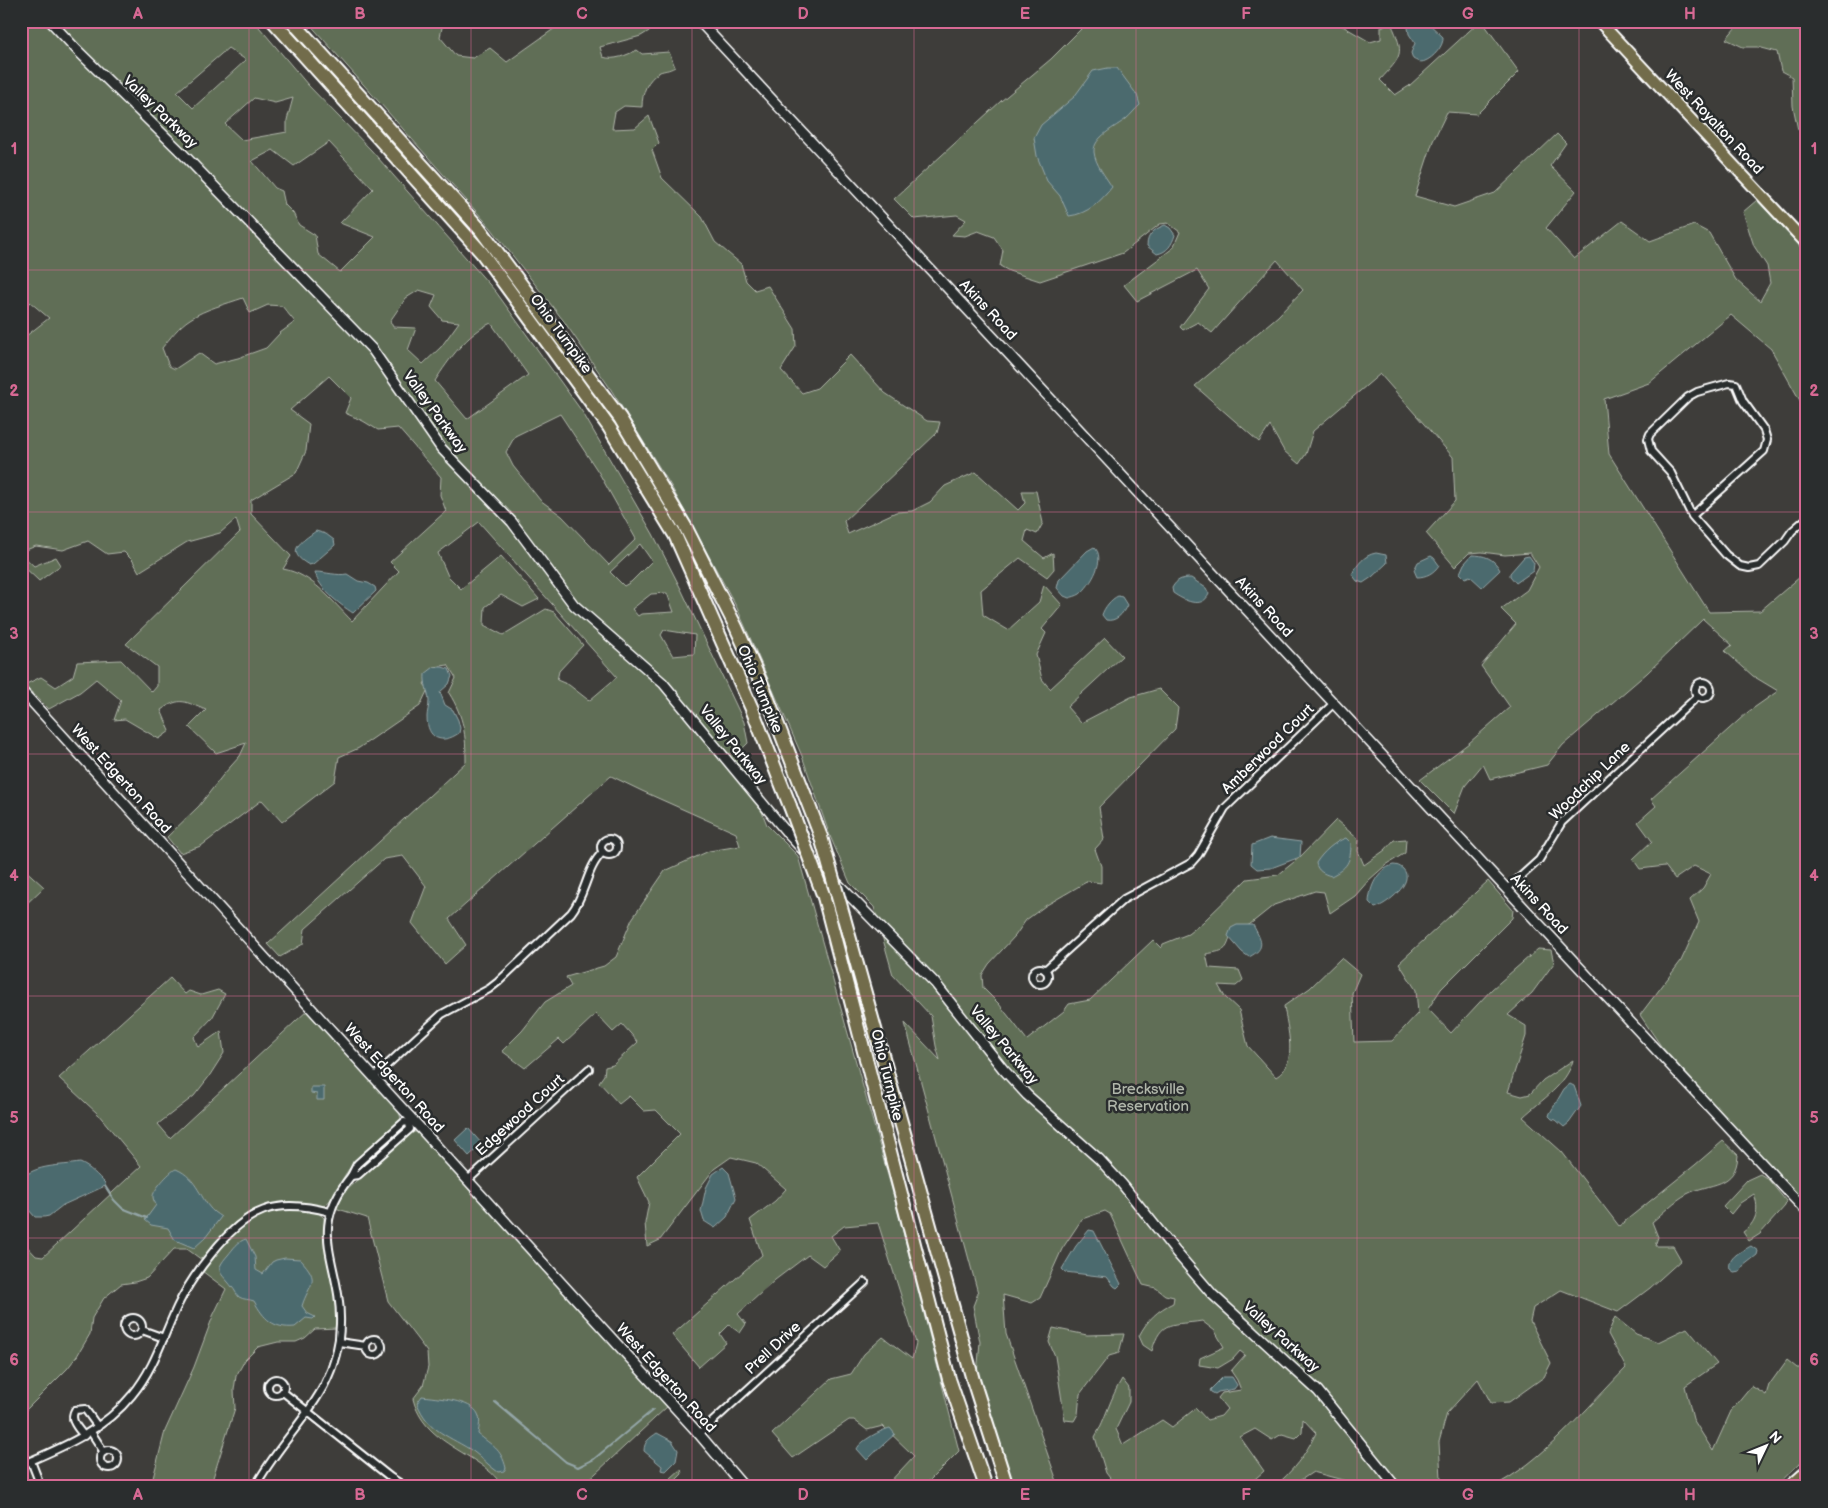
<svg xmlns="http://www.w3.org/2000/svg" width="1828" height="1508" font-family="'Balsamiq Sans',sans-serif">
<style>
.green{fill:#606e56;stroke:#b0b6aa;fill-rule:evenodd}
.water{fill:#4c6a6e;stroke:#94a6a8}
.lines{fill:none;stroke-linecap:round;stroke-linejoin:round}
.stream{stroke:#94a6a8;stroke-width:2}
.street-casing{stroke:#fff;stroke-width:10}
.secondary-casing{stroke:#fff;stroke-width:12}
.primary-casing{stroke:#fff;stroke-width:14}
.highway-casing{stroke:#fff;stroke-width:16}
.street{stroke:#2a2d2e;stroke-width:6}
.secondary{stroke:#2a2d2e;stroke-width:9}
.primary{stroke:#726c4b;stroke-width:10}
.highway{stroke:#726c4b;stroke-width:12}
.highway-bridge-casing{stroke:#fff;stroke-width:16;stroke-linecap:butt}
.highway-bridge{stroke:#726c4b;stroke-width:12}
.grid{fill:none;stroke:#d76994;stroke-width:1;stroke-opacity:0.55}
.labels{text-anchor:middle;dominant-baseline:central;stroke-width:5;stroke-linejoin:round;paint-order:stroke}
.street-label{font-size:15px;fill:#fff;stroke:#2a2d2e}
.park-label{font-size:15px;fill:#b0b6aa;stroke:#2a2d2e}
.neatline{fill:none;stroke:#d76994;stroke-width:2}
.grid-label{font-size:16px;text-anchor:middle;font-weight:bold;fill:#d76994}
</style>
<rect width="100%" height="100%" fill="#3e3d3a"/>
<filter id="ink" filterUnits="userSpaceOnUse"><feTurbulence type="fractalNoise" baseFrequency=".02" numOctaves="2"/><feDisplacementMap in="SourceGraphic" scale="10" xChannelSelector="R" yChannelSelector="G"/><feConvolveMatrix kernelMatrix="1 2 1 2 8 2 1 2 1" color-interpolation-filters="sRGB"/></filter>
<g filter="url(#ink)">
<g class="green">
<path d="M21 21H254L308 85 371 150 496 292 583 413 653 534 682 591 744 722 748 743 739 752 767 825 798 856 896 1204 959 1451 923 1487H885L914 1456 883 1426 867 1430 854 1420H849L793 1458 772 1434 831 1379 851 1374 864 1354 883 1337 912 1359 916 1343 878 1223 844 1226 831 1236 840 1251 823 1266 808 1255 775 1280 738 1314 746 1324 740 1333 729 1325 720 1334 726 1343 699 1367 672 1335 762 1255 750 1220 775 1201 786 1189 756 1163 731 1157 714 1169 660 1240 647 1246 645 1223 649 1202 637 1177 680 1134 656 1110 644 1111 629 1096 619 1104 599 1082 604 1075 605 1067 613 1065 638 1042 622 1024 613 1032 596 1014 564 1044 559 1039 525 1068 502 1051 522 1031 545 1002 571 986 566 977 604 966 616 957 632 919 665 871 709 851 740 846 736 833 642 791 611 776 449 919 466 945 445 964 412 923 426 886 403 856 384 859 305 929 303 944 280 957 268 944 466 762C466 735 464 717 449 693L456 678 448 665 434 667 424 684 428 689 420 706 359 748 339 757 335 781 282 822 262 800 201 846 180 853 167 837 199 806 223 775 240 756 246 743 216 753 189 727 206 710C185 702 181 696 161 710L170 731 159 739 125 719 114 720 121 700 96 679 80 692 49 709 24 685 41 677 56 687 73 676 77 662 121 660 152 692 157 686V667L126 644 240 532 236 519 220 533 187 542 139 572 133 561 124 552 107 554 88 541 63 550 36 546 21 552V468L23 466 26 452 21 450V340L49 318 30 302 21 311ZM228 48 246 60 193 108 177 92ZM254 98 275 103 293 98 287 120V132L242 140 225 124ZM329 142 373 189 340 223 375 237 340 272 318 254 315 235 299 225 293 213 285 205 282 191 275 188 252 161 273 150 294 166ZM419 290 436 295 431 307 442 320 459 322 441 347 423 364 408 350 416 328 393 327 390 321 406 298ZM243 298 250 313 268 305 282 306 295 322 280 333 266 348 238 358 214 364 199 353 175 369 169 366 162 348C170 338 179 326 190 319 205 309 226 304 243 298ZM491 323 528 375 467 419 435 381C449 359 467 334 491 323ZM329 376 351 398 345 413 363 421 378 430 398 428 441 477 440 495 446 511 390 562 399 571 352 621C332 601 312 574 283 569L291 556 251 514V500L296 473 306 451 309 424 290 410ZM560 414 599 473 636 539 609 565 562 516 540 500 513 466 506 452 515 436ZM479 522 617 677 590 700 587 699 569 685 557 680 559 671 583 645 554 612 546 609 503 635 484 625 485 607 501 595 523 607 539 599 501 556 461 589 448 576 438 553ZM640 544 652 561 631 582 624 586 610 572ZM667 593 674 612 641 614 638 616 632 609 651 594ZM664 630 695 635 694 654 673 656 661 635Z"/>
<path d="M307 21H445L443 23 440 37 456 56 473 58 490 48 507 62 565 21H650L654 28 641 36 600 47 603 57C614 61 627 55 637 50L642 54 669 52 675 67C668 71 665 70 660 72 647 79 642 93 642 107L624 106 615 112 612 129 635 128 649 116 659 143 652 150 662 178 702 217 715 242 741 264 746 281 755 290 768 286 795 329 796 346 781 370 802 393 817 388 850 355 885 393 927 421 940 422 937 433 844 521 848 534 896 512 912 511 930 502 945 486 976 472 1018 510 1025 503 1022 491H1036L1043 523 1037 534 1027 530 1024 541 1044 558 1053 553 1054 569 1047 577 1020 558 981 590 983 615 1008 630 1039 602 1044 585 1062 605 1042 629 1046 633 1036 655 1042 679 1050 689 1105 638 1122 656 1067 707 1081 723 1131 697 1159 689 1178 708 1175 729 1099 807 1104 839 1095 849 1101 866V883L1088 881 1045 906 1026 920 1015 936 989 964 982 975 983 988 999 1004 1027 1040 1064 1011 1069 1004 1090 1000 1153 940 1161 948 1163 944 1188 934 1203 922 1247 879 1278 875 1300 857 1336 820 1359 840 1358 851 1364 865 1385 850 1394 840 1406 839 1405 853 1386 865 1369 880 1355 896 1330 913 1324 892 1315 891 1274 905 1249 925 1232 930C1226 951 1228 950 1206 954L1209 968 1239 970 1243 980 1236 986 1218 985 1225 997 1239 1010 1248 1046 1276 1077C1299 1064 1287 1028 1284 1006L1310 988 1341 958 1360 974 1352 993 1354 1042 1392 1041 1418 1013 1416 990 1399 963 1488 881 1513 910 1512 918 1441 989 1428 1009 1451 1033 1492 989 1538 949 1551 950 1554 963 1532 993 1508 1015 1526 1026V1036L1508 1092 1522 1096 1530 1094 1543 1080 1573 1060C1567 1085 1541 1100 1523 1117L1562 1152 1619 1226 1695 1165 1723 1141 1738 1155C1736 1189 1710 1182 1687 1194 1674 1201 1663 1213 1652 1222L1658 1237 1655 1246H1673L1681 1260 1650 1288 1618 1312 1561 1290 1533 1308 1530 1321 1551 1363 1544 1377 1509 1402 1491 1403 1478 1379 1447 1413 1439 1442 1441 1479 1450 1487H1354L1350 1482 1313 1472 1290 1487H1274C1292 1472 1306 1454 1316 1433L1303 1419 1302 1432 1296 1438 1282 1434 1272 1440 1255 1429 1240 1437 1264 1471 1246 1487H1117L1106 1473 1095 1437C1106 1418 1110 1398 1122 1379L1129 1388V1402L1116 1429 1123 1445 1162 1420 1172 1427 1196 1408 1207 1420 1221 1416 1227 1409 1218 1398 1222 1393 1241 1390 1237 1380 1231 1371 1245 1355 1240 1351 1233 1359 1218 1368 1199 1365 1200 1358 1224 1347 1215 1331 1202 1321C1173 1326 1161 1318 1152 1351L1143 1345 1139 1336C1147 1320 1158 1310 1173 1303L1174 1297 1165 1295 1156 1288 1143 1285 1110 1214 1105 1211 1082 1219 1062 1249 1040 1298 1032 1303 1003 1295 1006 1334 1059 1487H1013L977 1374 980 1342 973 1306 978 1293 905 1023 940 1060 936 1046 931 1016 893 975 874 907 850 883 830 836 802 756 737 608 671 486 610 388 563 320 491 228Z"/>
<path d="M1089 21H1334L1370 42 1381 39V27L1391 23C1405 54 1402 56 1380 80L1395 95 1409 86 1480 21H1482L1519 72 1477 114 1447 112 1433 141 1415 196 1454 207 1495 193 1557 134 1566 143 1550 166 1576 191 1546 228 1574 259 1622 221 1650 241 1694 225 1709 233 1736 280 1760 301 1770 283 1767 266 1754 246 1743 212 1757 200 1807 254V413L1771 349 1731 315 1649 383 1604 399 1609 454 1709 612 1760 611 1807 571V1206L1661 1046 1640 1015 1681 961 1699 922 1690 900 1703 888 1711 874 1694 866 1675 879 1665 866 1640 869 1633 859 1652 841 1638 822 1656 806 1651 799 1748 712 1778 691 1753 676 1725 651 1732 645 1703 619 1647 673 1563 745 1547 765 1490 779 1483 764 1465 786 1454 814 1420 780 1469 743 1510 707 1481 666 1516 624 1501 609 1527 590 1539 567 1530 553 1505 555 1482 552 1469 553 1455 567 1426 533 1455 501 1453 457 1380 374 1313 431 1306 454 1299 464 1284 451 1270 426 1259 442 1195 386 1278 316 1303 290 1277 260 1212 333 1198 322 1183 330 1180 327 1209 289 1197 270 1137 301 1124 285 1173 248 1180 232 1168 223 1160 224 1123 253 1040 281 1009 271 1000 266 1003 250 994 237 978 231 965 236 952 235 966 220 957 215 914 219 894 199 1001 101 1051 59Z"/>
<path d="M1741 21H1807V126L1798 130 1793 106 1792 77 1781 71 1777 52 1758 47H1743L1726 39Z"/>
<path d="M21 554 34 566 56 557 61 565 39 581 21 564Z"/>
<path d="M21 866 44 887 21 909Z"/>
<path d="M170 978 185 994 189 991 201 995 218 990 225 994 212 1018 194 1037 198 1047 221 1031 224 1053 208 1078 194 1096 158 1124 170 1138 309 1009 399 1111 401 1119C390 1136 364 1152 350 1168 341 1178 333 1204 321 1207 261 1194 238 1214 202 1260L187 1249H174L147 1278 135 1282 121 1284 104 1298 92 1318 90 1334 77 1356 67 1369 21 1415V1240L36 1256 43 1257 141 1166 98 1114 59 1078Z"/>
<path d="M412 1132H417L423 1137 669 1405 581 1487H502C497 1476 487 1469 477 1462 450 1444 422 1433 413 1399L423 1386 428 1367 427 1352 388 1301 367 1218 335 1208 347 1189Z"/>
<path d="M1760 1174 1768 1179 1786 1201 1785 1206 1760 1234 1749 1241 1743 1232C1756 1223 1760 1210 1754 1194L1740 1203 1731 1214 1723 1206 1747 1180Z"/>
<path d="M279 1209C294 1209 313 1206 324 1218L325 1245 334 1285 337 1308V1328L315 1329 305 1338 296 1342H278L258 1347 245 1360 236 1376 234 1390 235 1408 210 1487H149L152 1482 165 1431 194 1367 213 1316 226 1289 202 1271C228 1238 237 1221 279 1209Z"/>
<path d="M1615 1317 1636 1334 1658 1342 1687 1328 1717 1364 1685 1386 1693 1419 1713 1451 1732 1409 1751 1386 1766 1395 1769 1385 1787 1360 1797 1368H1807V1463H1800L1775 1487H1492C1540 1464 1589 1406 1626 1368L1608 1334Z"/>
<path d="M1053 1328 1087 1335 1124 1334 1119 1353 1109 1356 1080 1394 1078 1414 1074 1421 1065 1420 1055 1356 1049 1342Z"/>
<path d="M681 1469 682 1474 669 1487H661Z"/>
</g>
<g class="water">
<path d="M1407 21H1426L1443 37C1444 46 1433 58 1425 61 1421 63 1416 61 1413 59L1411 53 1415 43 1409 34Z"/>
<path d="M1108 68H1117L1137 95 1140 105C1135 109 1131 115 1126 119 1116 127 1093 137 1094 152 1095 164 1106 177 1112 187 1101 201 1088 214 1069 216L1060 196 1047 181 1037 156 1034 138 1041 125 1074 97 1093 71Z"/>
<path d="M1165 225 1170 228 1175 235C1172 244 1168 252 1157 254L1147 246C1147 234 1155 229 1165 225Z"/>
<path d="M316 531 326 534 334 540 335 545 313 564 309 565C284 551 301 542 316 531Z"/>
<path d="M1094 547C1107 558 1091 585 1080 594 1077 596 1072 597 1069 598L1064 596 1057 588 1059 580 1087 551Z"/>
<path d="M1376 553 1386 555 1387 563 1372 577 1363 583 1357 581 1352 574C1358 564 1364 555 1376 553Z"/>
<path d="M1472 555C1484 555 1494 558 1500 570L1482 587 1470 576 1465 578 1460 573 1464 564Z"/>
<path d="M1431 556 1434 558 1439 565C1434 573 1426 577 1417 577L1414 570 1418 562Z"/>
<path d="M1529 556 1534 563 1533 571 1516 583 1510 576V573L1524 557Z"/>
<path d="M315 572C326 572 337 576 347 574L358 581 368 583 375 587 376 591 353 613C339 604 319 589 315 572Z"/>
<path d="M1191 578 1206 588 1209 594C1202 610 1183 600 1173 593L1172 588C1177 579 1182 578 1191 578Z"/>
<path d="M1118 596 1122 597 1127 605C1123 614 1116 622 1106 620L1102 615C1104 608 1111 599 1118 596Z"/>
<path d="M434 667H442L449 669 452 676 449 684 440 692 445 705 453 710 458 720 460 728 459 733C442 745 427 739 427 717 427 712 429 707 429 701 428 691 424 684 425 674Z"/>
<path d="M1270 838 1301 842 1300 857 1271 868 1257 869 1251 864 1252 845Z"/>
<path d="M1346 838 1351 843C1351 862 1347 868 1331 876 1324 874 1317 871 1316 863 1323 852 1334 842 1346 838Z"/>
<path d="M1393 865C1397 865 1400 866 1403 869 1416 882 1386 905 1375 908L1369 902C1370 887 1377 870 1393 865Z"/>
<path d="M1237 925H1253C1261 940 1267 948 1249 957L1242 952 1228 936 1231 928Z"/>
<path d="M1570 1084 1574 1086 1581 1106 1569 1123 1564 1127 1556 1120 1552 1119 1549 1116 1550 1113 1564 1089Z"/>
<path d="M311 1087H324V1100H317V1094L311 1093Z"/>
<path d="M468 1128 482 1144 469 1156 455 1140Z"/>
<path d="M80 1163C90 1167 98 1176 105 1183V1186L63 1205 49 1216 44 1217H35L21 1201V1179C36 1164 61 1166 80 1163Z"/>
<path d="M723 1167 729 1173 736 1198 727 1217 715 1228 704 1221 701 1211 706 1188 713 1174Z"/>
<path d="M176 1169C198 1178 200 1200 214 1212 216 1214 219 1215 221 1217L205 1238 194 1248 175 1240 168 1228 151 1225 145 1220 156 1205C155 1202 153 1200 153 1197 152 1191 170 1171 176 1169Z"/>
<path d="M1089 1230 1094 1231 1121 1284 1117 1288 1114 1286 1107 1277 1065 1272 1062 1269 1076 1246Z"/>
<path d="M246 1239 255 1257 256 1270 263 1274 272 1262 276 1260 285 1258 300 1259C322 1282 309 1283 302 1306L307 1313 315 1317 313 1319 306 1318 295 1327C273 1329 264 1319 254 1301 249 1299 244 1300 239 1297 236 1294 235 1290 232 1287 221 1272 213 1272 228 1255 233 1249 238 1241 246 1239Z"/>
<path d="M1751 1246 1758 1251 1757 1255 1743 1266 1740 1271 1734 1272 1730 1269C1727 1257 1742 1251 1751 1246Z"/>
<path d="M1223 1377H1232L1237 1385 1234 1389 1218 1392 1215 1394 1211 1392 1210 1390Z"/>
<path d="M422 1396C436 1398 472 1400 478 1414 481 1420 479 1427 478 1434 492 1446 501 1448 506 1468L504 1471 498 1472C489 1466 482 1458 474 1452 450 1436 428 1432 417 1403Z"/>
<path d="M890 1428 895 1434C885 1443 876 1451 867 1460L857 1449C860 1441 881 1430 890 1428Z"/>
<path d="M657 1433 672 1441 678 1450 676 1461 666 1471 661 1470 662 1466 644 1451C644 1441 650 1438 657 1433Z"/>
</g>
<g class="lines">
<g class="stream">
<path d="M105 1186 114 1200 122 1208 147 1218"/>
<path d="M495 1402 566 1462 578 1467 594 1459 653 1410"/>
</g>
<defs>
<g id="street">
<path d="M1692 516 1764 451 1767 440 1764 430 1743 401 1736 384 1729 383 1697 392 1688 397 1650 434 1648 439 1651 451 1671 473 1692 516 1726 555 1740 566 1749 568 1759 566 1785 541 1792 531 1807 518"/>
<circle cx="1703" cy="690" r="8"/>
<circle cx="609" cy="847" r="8"/>
<path d="M1507 889 1539 860 1562 822 1698 696"/>
<circle cx="1040" cy="976" r="8"/>
<path d="M1045 970 1124 899 1191 863 1198 855 1225 808 1334 703"/>
<path d="M374 1077 442 1014 489 989 498 982 571 913C586 895 586 868 603 852"/>
<path d="M409 1123 410 1129 358 1175 351 1176 357 1164 404 1122 409 1123 413 1119"/>
<path d="M468 1180 589 1069"/>
<circle cx="133" cy="1327" r="9"/>
<path d="M142 1330 164 1338"/>
<circle cx="374" cy="1347" r="8"/>
<path d="M339 1342 366 1346"/>
<circle cx="276" cy="1387" r="8"/>
<path d="M283 1392 390 1477 406 1487"/>
<path d="M91 1432 104 1452"/>
<path d="M699 1434 865 1282"/>
<path d="M84 1436C78 1428 69 1420 75 1410L85 1409 98 1427"/>
<circle cx="109" cy="1459" r="9"/>
<path d="M31 1461 38 1479 36 1487"/>
<path d="M21 1465C63 1447 103 1431 132 1395 154 1369 163 1337 177 1307 186 1288 198 1270 212 1253 247 1209 275 1197 330 1212"/>
<path d="M21 1484 23 1487"/>
<path d="M255 1487C285 1430 339 1395 340 1324 342 1264 305 1232 351 1176"/>
</g>
<g id="secondary">
<path d="M50 21 77 50 181 152 372 349 441 448 512 522 574 605 663 683 788 834 816 864 838 884 935 983 1003 1069 1027 1095 1099 1159 1122 1184 1176 1252 1212 1294 1318 1391 1396 1487"/>
<path d="M699 21 1807 1212"/>
<path d="M21 690 699 1434 744 1487"/>
</g>
<g id="primary">
<path d="M1599 21 1807 244"/>
<path d="M1789 1487 1807 1471"/>
</g>
<g id="highway">
<path d="M273 21 482 253 609 427 675 535 752 709 790 806"/>
<path d="M292 21 480 229 620 418 686 528 736 627 766 694 821 837"/>
<path d="M824 897 949 1379 986 1487"/>
<path d="M844 918 973 1380 1007 1487"/>
</g>
</defs>
<use href="#street" class="street-casing"/>
<use href="#secondary" class="secondary-casing"/>
<use href="#primary" class="primary-casing"/>
<use href="#highway" class="highway-casing"/>
<use href="#street" class="street"/>
<use href="#secondary" class="secondary"/>
<use href="#primary" class="primary"/>
<use href="#highway" class="highway"/>
<defs>
<g id="highway-bridge">
<path d="M790 806 824 897"/>
<path d="M821 837 844 918"/>
</g>
</defs>
<use href="#highway-bridge" class="highway-bridge-casing"/>
<use href="#highway-bridge" class="highway-bridge"/>
</g>
</g>
<path class="grid" d="M249 21V1487M471 21V1487M692 21V1487M914 21V1487M1136 21V1487M1357 21V1487M1579 21V1487M21 270H1807M21 512H1807M21 754H1807M21 996H1807M21 1238H1807"/>
<g class="labels">
<g class="street-label">
<text transform="translate(160 112) rotate(44)">Valley Parkway</text>
<text transform="translate(1714 122) rotate(47)">West Royalton Road</text>
<text transform="translate(988 310) rotate(47)">Akins Road</text>
<text transform="translate(561 334) rotate(54)">Ohio Turnpike</text>
<text transform="translate(435 412) rotate(54)">Valley Parkway</text>
<text transform="translate(1264 607) rotate(47)">Akins Road</text>
<text transform="translate(760 689) rotate(67)">Ohio Turnpike</text>
<text transform="translate(733 745) rotate(51)">Valley Parkway</text>
<text transform="translate(1268 749) rotate(-44)">Amberwood Court</text>
<text transform="translate(121 779) rotate(48)">West Edgerton Road</text>
<text transform="translate(1590 781) rotate(-44)">Woodchip Lane</text>
<text transform="translate(1539 904) rotate(47)">Akins Road</text>
<text transform="translate(1004 1045) rotate(50)">Valley Parkway</text>
<text transform="translate(887 1075) rotate(76)">Ohio Turnpike</text>
<text transform="translate(394 1078) rotate(48)">West Edgerton Road</text>
<text transform="translate(520 1115) rotate(-42)">Edgewood Court</text>
<text transform="translate(1281 1337) rotate(42)">Valley Parkway</text>
<text transform="translate(773 1348) rotate(-43)">Prell Drive</text>
<text transform="translate(666 1378) rotate(48)">West Edgerton Road</text>
</g>
<g class="park-label">
<text x="1148" y="1089">Brecksville<tspan x="1148" dy="17">Reservation</tspan></text>
</g>
</g>
<rect width="1828" height="1508" fill="none" stroke="#2a2d2e" stroke-width="55"/>
<g transform="translate(1766 1446) rotate(47)" stroke="#2a2d2e" stroke-width="4" paint-order="stroke">
<path d="M0-4L9 19L0 12L-9 19Z" fill="#ffffff"/>
<text y="-8" font-size="14" font-weight="bold" text-anchor="middle" fill="#ffffff">N</text>
</g>
<rect x="28" y="28" width="1772" height="1452" class="neatline"/>
<g class="grid-label">
<text x="138" y="19">A</text>
<text x="360" y="19">B</text>
<text x="582" y="19">C</text>
<text x="803" y="19">D</text>
<text x="1025" y="19">E</text>
<text x="1246" y="19">F</text>
<text x="1468" y="19">G</text>
<text x="1690" y="19">H</text>
<text x="14" y="154">1</text>
<text x="1814" y="154">1</text>
<text x="14" y="396">2</text>
<text x="1814" y="396">2</text>
<text x="14" y="639">3</text>
<text x="1814" y="639">3</text>
<text x="14" y="881">4</text>
<text x="1814" y="881">4</text>
<text x="14" y="1123">5</text>
<text x="1814" y="1123">5</text>
<text x="14" y="1365">6</text>
<text x="1814" y="1365">6</text>
<text x="138" y="1500">A</text>
<text x="360" y="1500">B</text>
<text x="582" y="1500">C</text>
<text x="803" y="1500">D</text>
<text x="1025" y="1500">E</text>
<text x="1246" y="1500">F</text>
<text x="1468" y="1500">G</text>
<text x="1690" y="1500">H</text>
</g>
</svg>
